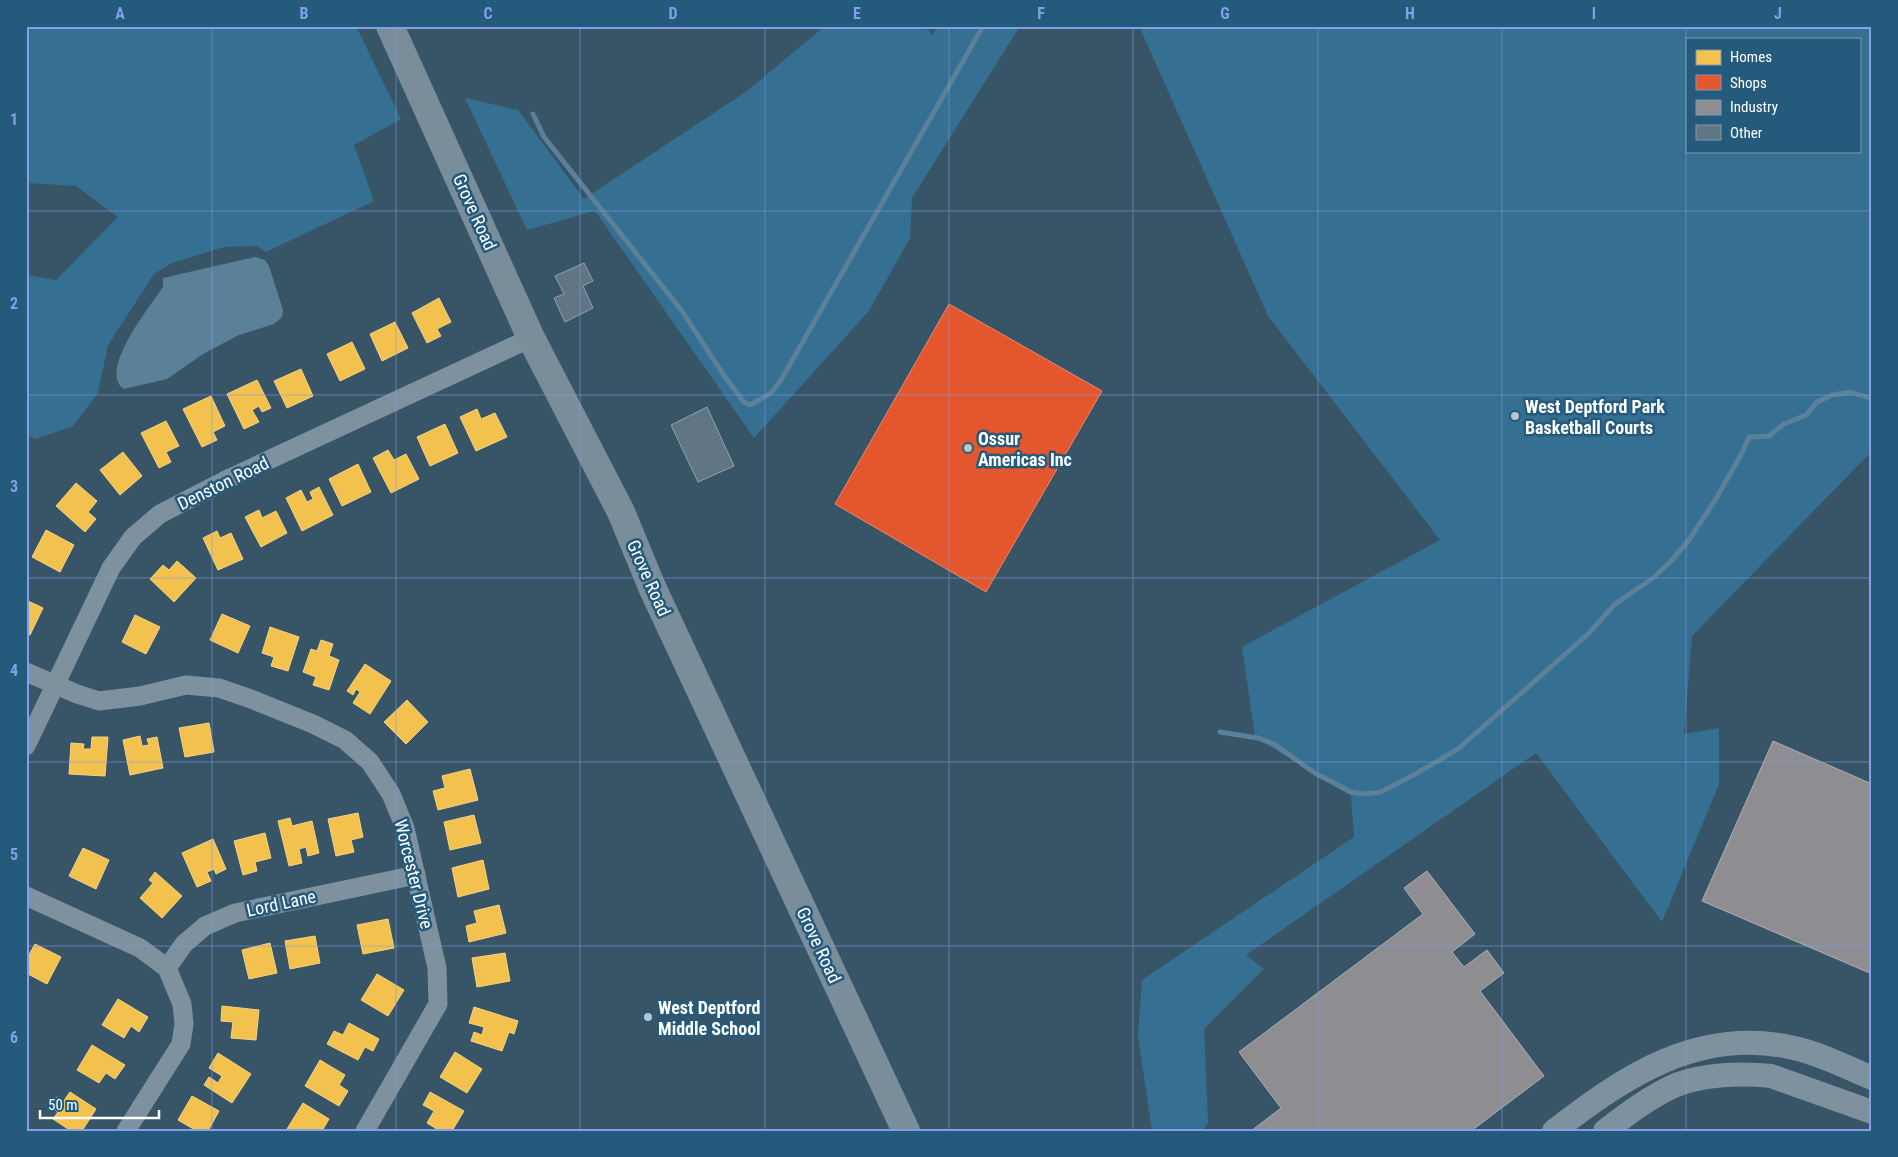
<svg xmlns="http://www.w3.org/2000/svg" width="1898" height="1157" font-family="'Roboto Condensed',sans-serif">
<style>
.green{fill:#356f91;fill-rule:evenodd}
.water{fill:#5b8199}
.homes{fill:#f2c14e;stroke:#f6d483}
.shops{fill:#e4572e;stroke:#ec896d}
.industry{fill:#8d8d92;stroke:#afafb3}
.lines{fill:none;stroke-linecap:round;stroke-linejoin:round}
.stream{stroke:#5b8199;stroke-width:5}
.building{fill:#607684;stroke:#90a2ad}
.minor{stroke:#7d919e;stroke-width:19}
.tertiary{stroke:#7d919e;stroke-width:24}
.secondary{stroke:#798d9a;stroke-width:28}
.grid{fill:none;stroke:#839eea;stroke-width:1;stroke-opacity:0.55}
.poi-dot{fill:#b9c4ca;stroke:#245a7b;stroke-width:2}
.labels{text-anchor:middle;dominant-baseline:central;stroke-width:5;stroke-linejoin:round;paint-order:stroke}
.street-label{font-size:18px;fill:#fff;stroke:#245a7b}
.poi-label{font-size:18px;font-weight:bold;fill:#fff;stroke:#245a7b;text-anchor:start}
.neatline{fill:none;stroke:#839eea;stroke-width:2}
.grid-label{font-size:16px;text-anchor:middle;font-weight:bold;fill:#839eea}
</style>
<rect width="100%" height="100%" fill="#385567"/>
<g class="green">
<path d="M26 26H356L401 119 354 145 374 201 266 252 257 246 224 247 172 263 154 274 108 345 98 393 73 426 36 439 26 435V275L56 280 118 217 76 186 26 183Z"/>
<path d="M825 26H925L932 35 938 26H1020L912 198 910 238 869 311 754 438 595 211 527 230 465 98 518 110 584 199 747 91Z"/>
<path d="M1139 26H1872V451L1692 636 1684 734 1719 728V784L1662 922 1536 753 1246 955 1264 969 1204 1029 1208 1123 1202 1131H1152L1138 1036 1142 980 1354 837 1351 796 1255 737 1242 647 1440 540 1268 316ZM1687 39H1859V151H1687Z"/>
</g>
<path class="water" d="M255 257 265 260 269 266 283 310 282 317 274 324 239 335 203 354 167 379 124 389C97 371 151 305 163 287V278Z"/>
<g class="homes">
<path d="M439 298 451 322 437 329 441 336 427 343 412 313Z"/>
<path d="M395 322 408 348 382 361 370 334Z"/>
<path d="M352 342 365 369 340 381 327 354Z"/>
<path d="M301 369 313 396 287 408 274 381Z"/>
<path d="M257 380 271 408 262 412 259 406 252 410 259 422 244 429 227 394Z"/>
<path d="M211 396 225 426 213 432 217 440 202 447 183 409Z"/>
<path d="M477 409 481 419 495 413 507 437 476 451 460 417Z"/>
<path d="M166 421 179 446 166 452 171 462 159 468 141 433Z"/>
<path d="M445 424 458 453 430 466 417 437Z"/>
<path d="M388 450 394 460 406 454 419 479 391 493 373 458Z"/>
<path d="M123 452 142 476 120 495 100 470Z"/>
<path d="M358 464 371 492 342 506 329 479Z"/>
<path d="M76 483 97 501 88 512 96 519 85 532 56 506Z"/>
<path d="M319 487 333 515 302 531 286 498 301 490 307 502 313 499 310 492Z"/>
<path d="M259 510 262 518 276 511 287 533 261 547 245 517Z"/>
<path d="M46 530 74 545 60 572 32 557Z"/>
<path d="M217 531 220 538 231 533 243 559 218 570 203 538Z"/>
<path d="M177 561 196 578 174 602 150 579 163 565 169 570Z"/>
<path d="M26 600 43 608 30 635 26 633Z"/>
<path d="M222 614 250 626 238 653 210 640Z"/>
<path d="M135 615 160 627 146 654 122 642Z"/>
<path d="M270 627 299 637 288 671 271 666 274 657 262 653Z"/>
<path d="M321 640 333 644 329 656 339 660 329 690 313 685 316 677 303 672 311 649 317 651Z"/>
<path d="M365 664 391 681 370 714 353 703 360 692 356 689 353 695 347 691Z"/>
<path d="M407 700 428 722 406 744 384 722Z"/>
<path d="M209 723 214 752 185 757 179 728Z"/>
<path d="M140 736 142 746 149 745 147 739 157 737 163 768 130 775 123 740Z"/>
<path d="M92 737H108L105 776 69 774 71 743 84 744 83 749H91Z"/>
<path d="M470 769 478 800 438 810 433 791 445 788 442 776Z"/>
<path d="M358 813 363 837 351 840 354 852 336 856 328 819Z"/>
<path d="M474 815 481 843 450 850 444 822Z"/>
<path d="M290 818 292 826 312 821 319 853 308 856 306 847 299 849 302 863 289 866 278 821Z"/>
<path d="M265 833 271 858 255 862 257 871 243 875 234 841Z"/>
<path d="M213 839 226 869 216 874 214 869 207 872 211 881 197 887 182 853Z"/>
<path d="M83 848 109 860 96 889 69 876Z"/>
<path d="M483 860 489 889 458 897 452 868Z"/>
<path d="M155 872 182 896 162 918 140 898 153 883 149 880Z"/>
<path d="M499 905 506 933 469 942 466 926 477 923 474 911Z"/>
<path d="M388 919 394 948 363 954 357 925Z"/>
<path d="M315 936 320 963 290 969 285 941Z"/>
<path d="M270 943 277 973 249 979 242 950Z"/>
<path d="M35 944 61 957 47 984 26 973V960Z"/>
<path d="M505 953 510 981 477 987 472 958Z"/>
<path d="M377 974 404 990 388 1016 361 1000Z"/>
<path d="M118 999 148 1017 139 1032 131 1026 124 1038 102 1025Z"/>
<path d="M222 1006 259 1010 256 1040 231 1038 233 1022 221 1021Z"/>
<path d="M474 1007 518 1021 514 1034 509 1032 502 1051 471 1041 474 1032 482 1035 484 1027 469 1023Z"/>
<path d="M349 1023 379 1039 373 1051 365 1047 358 1060 327 1044 334 1031 343 1035Z"/>
<path d="M92 1045 125 1065 115 1079 106 1073 99 1083 77 1070Z"/>
<path d="M455 1052 482 1069 467 1093 440 1077Z"/>
<path d="M218 1053 251 1074 232 1103 204 1085 209 1077 218 1083 222 1076 209 1068Z"/>
<path d="M320 1060 345 1075 339 1085 348 1091 339 1106 305 1086Z"/>
<path d="M70 1092 96 1109 82 1131H71L53 1119 58 1112 50 1107 56 1097 63 1102Z"/>
<path d="M430 1092 464 1111 452 1131H440L427 1123 434 1111 423 1105Z"/>
<path d="M192 1096 219 1111 208 1131H197L178 1120Z"/>
<path d="M303 1103 329 1119 322 1131 287 1129Z"/>
</g>
<path class="shops" d="M949 304 1102 391 986 592 835 504Z"/>
<g class="industry">
<path d="M1773 741 1872 784V974L1702 901Z"/>
<path d="M1427 871 1475 934 1452 952 1464 967 1487 950 1504 973 1480 991 1544 1076 1471 1131H1251L1281 1108 1239 1052 1423 914 1404 888Z"/>
</g>
<g class="lines">
<g class="stream">
<path d="M533 114 544 137 682 311 723 374 744 402 750 405 771 393 781 380 983 26"/>
<path d="M1220 732 1258 738 1274 744 1315 773 1351 792 1364 794 1381 792 1417 773 1458 749 1589 633 1615 604 1653 578 1671 561 1689 540 1717 497 1742 453 1749 437 1769 436 1784 424 1806 415 1817 402 1832 395 1851 392 1872 399"/>
</g>
</g>
<g class="building">
<path d="M584 263 593 281 583 286 593 308 565 322 554 298 564 294 555 276Z"/>
<path d="M707 407 734 466 698 482 671 425Z"/>
</g>
<g class="lines">
<g class="minor">
<path d="M26 672 77 694 99 701 140 696 186 685 219 688 251 699 313 724 345 740 370 762 391 794 405 828 437 968 438 1004 365 1131"/>
<path d="M26 746 111 568 133 537 160 514 230 478 531 338"/>
<path d="M26 896 140 948 167 968 182 1004 184 1024 181 1044 126 1131"/>
<path d="M167 968 184 944 205 926 235 913 416 875"/>
</g>
<g class="tertiary">
<path d="M1554 1131C1625 1076 1699 1026 1794 1048 1821 1054 1846 1067 1872 1078"/>
<path d="M1605 1131C1627 1114 1651 1096 1676 1085 1704 1074 1742 1073 1771 1076L1872 1112"/>
</g>
<path class="secondary" d="M390 26 531 338 621 512 652 587 906 1131"/>
</g>
<path class="grid" d="M212 26V1131M396 26V1131M580 26V1131M765 26V1131M949 26V1131M1133 26V1131M1318 26V1131M1502 26V1131M1686 26V1131M26 211H1872M26 395H1872M26 578H1872M26 762H1872M26 946H1872"/>
<g class="poi-dot">
<circle cx="1515" cy="416" r="5"/>
<circle cx="968" cy="448" r="5"/>
<circle cx="648" cy="1017" r="5"/>
</g>
<g class="labels">
<g class="street-label">
<text transform="translate(475 212) rotate(66)">Grove Road</text>
<text transform="translate(223 483) rotate(-26)">Denston Road</text>
<text transform="translate(649 578) rotate(66)">Grove Road</text>
<text transform="translate(414 874) rotate(76)">Worcester Drive</text>
<text transform="translate(281 903) rotate(-12)">Lord Lane</text>
<text transform="translate(819 945) rotate(65)">Grove Road</text>
</g>
<g class="poi-label">
<text x="1525" y="406">West Deptford Park<tspan x="1525" dy="21">Basketball Courts</tspan></text>
<text x="978" y="438">Ossur<tspan x="978" dy="21">Americas Inc</tspan></text>
<text x="658" y="1007">West Deptford<tspan x="658" dy="21">Middle School</tspan></text>
</g>
</g>
<rect width="1898" height="1157" fill="none" stroke="#245a7b" stroke-width="55"/>
<rect x="1686" y="38" width="175" height="115" fill="#245a7b" stroke="#7c9cb0"/>
<rect x="1696" y="50" width="25" height="15" fill="#f2c14e" stroke="#7c9cb0"/>
<text x="1730" y="62" font-size="15" fill="#ffffff">Homes</text>
<rect x="1696" y="75" width="25" height="15" fill="#e4572e" stroke="#7c9cb0"/>
<text x="1730" y="88" font-size="15" fill="#ffffff">Shops</text>
<rect x="1696" y="100" width="25" height="15" fill="#8d8d92" stroke="#7c9cb0"/>
<text x="1730" y="112" font-size="15" fill="#ffffff">Industry</text>
<rect x="1696" y="125" width="25" height="15" fill="#607684" stroke="#7c9cb0"/>
<text x="1730" y="138" font-size="15" fill="#ffffff">Other</text>
<path d="M40 1110v8h119v-8" fill="none" stroke="#ffffff" stroke-width="2.5"/>
<text x="48" y="1110" font-size="15" fill="#ffffff" stroke="#245a7b" stroke-width="4" paint-order="stroke">50 m</text>
<rect x="28" y="28" width="1842" height="1102" class="neatline"/>
<g class="grid-label">
<text x="120" y="19">A</text>
<text x="304" y="19">B</text>
<text x="488" y="19">C</text>
<text x="673" y="19">D</text>
<text x="857" y="19">E</text>
<text x="1041" y="19">F</text>
<text x="1225" y="19">G</text>
<text x="1410" y="19">H</text>
<text x="1594" y="19">I</text>
<text x="1778" y="19">J</text>
<text x="14" y="125">1</text>
<text x="14" y="309">2</text>
<text x="14" y="492">3</text>
<text x="14" y="676">4</text>
<text x="14" y="860">5</text>
<text x="14" y="1043">6</text>
</g>
</svg>
